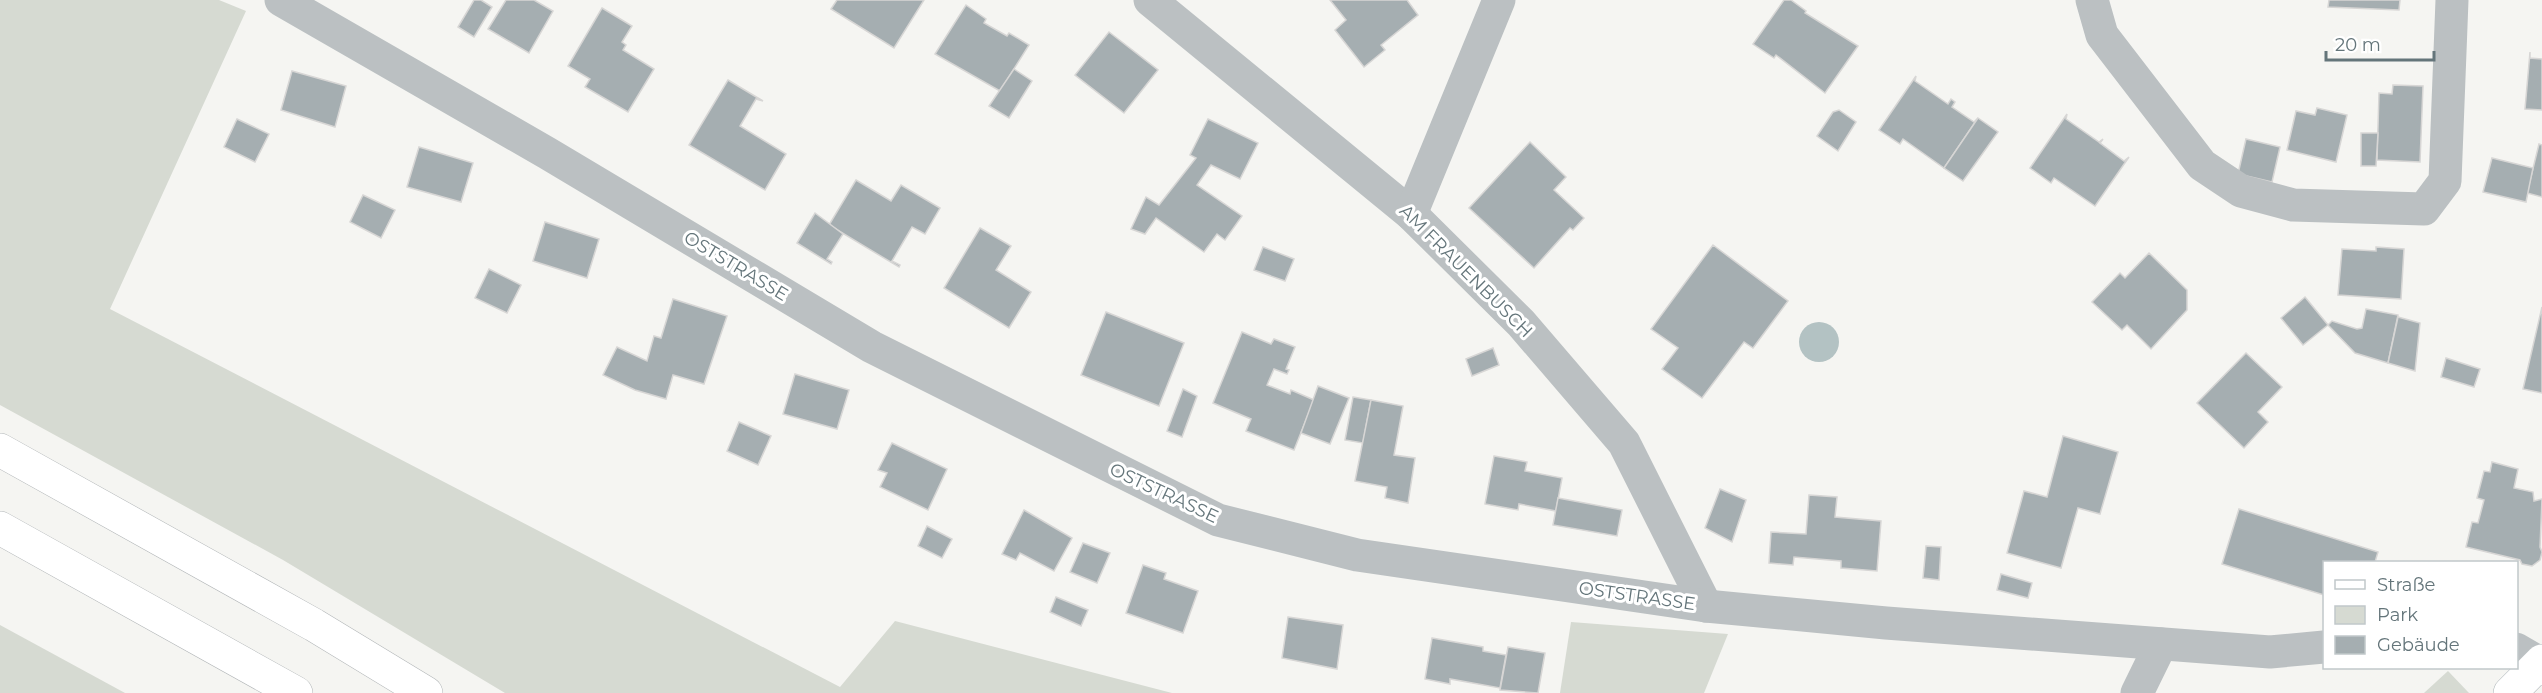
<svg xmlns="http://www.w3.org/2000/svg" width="2542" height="693" font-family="Montserrat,sans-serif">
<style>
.green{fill:#d6dad2}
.water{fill:#b3c2c3}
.building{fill:#a5aeb1;stroke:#d7d6d5;stroke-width:1.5}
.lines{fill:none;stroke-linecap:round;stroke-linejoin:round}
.secondary-casing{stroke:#adb4b7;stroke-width:34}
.motorway-casing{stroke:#b1b5b7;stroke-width:34}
.minor{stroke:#bbc0c2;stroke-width:33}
.tertiary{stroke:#bbc0c2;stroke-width:33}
.secondary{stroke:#fff;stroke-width:33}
.motorway{stroke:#fff;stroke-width:33}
.labels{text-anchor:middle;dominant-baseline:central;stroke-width:6;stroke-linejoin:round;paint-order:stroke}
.street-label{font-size:18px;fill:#64757a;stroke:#fff}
</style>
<rect width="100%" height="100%" fill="#f5f5f2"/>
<g class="green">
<path d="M0 0H219L246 11 110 309 840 687 895 621 1172 693H505L283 560 0 405Z"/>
<path d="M1571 622 1728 634 1704 693H1560Z"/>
<path d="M0 625 125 693H0Z"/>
<path d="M2448 671 2469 693H2424Z"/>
</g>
<circle class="water" cx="1819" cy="342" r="20"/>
<g class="building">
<path d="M474 0H481L492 7 474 37 458 27Z"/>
<path d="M506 0H534L553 11 529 53 488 29Z"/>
<path d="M837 0H924L894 48 831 9Z"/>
<path d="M1330 0H1407L1418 15 1381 45 1385 50 1364 67 1335 30 1346 20Z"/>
<path d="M1784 0H1791L1806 11 1805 13 1858 46 1825 93 1776 55 1774 58 1753 44Z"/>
<path d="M2329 0H2400L2399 10 2328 7Z"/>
<path d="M966 5 986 19 984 23 1007 36 1009 33 1029 45 1000 91 935 54Z"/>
<path d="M602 8 632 26 622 42 626 45 623 50 654 69 628 112 585 87 590 79 568 66Z"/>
<path d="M1109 32 1158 70 1124 113 1075 75Z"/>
<path d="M2530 52V58L2542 59V110L2525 109Z"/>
<path d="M1014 69 1032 81 1009 118 989 106Z"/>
<path d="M292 71 346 86 335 127 281 110Z"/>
<path d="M1916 76 1915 81 1948 104 1951 99 1955 102 1952 107 1974 122 1978 118 1944 168 1903 139 1900 144 1879 130Z"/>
<path d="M728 80 763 101 756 99 740 126 786 154 765 190 689 145Z"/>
<path d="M2393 85 2423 86 2420 162 2377 160 2379 93 2392 94Z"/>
<path d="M2317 108 2347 115 2336 162 2287 150 2296 111 2315 115Z"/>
<path d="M1839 110 1856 122 1838 151 1817 136 1833 112Z"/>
<path d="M2067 114 2066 119 2099 142 2103 139 2100 143 2124 161 2129 157 2095 206 2054 178 2051 183 2030 168Z"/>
<path d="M1978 118 1998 132 1963 181 1944 168Z"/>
<path d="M237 119 269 134 255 162 224 147Z"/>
<path d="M1208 119 1258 143 1240 179 1211 165 1197 185 1242 216 1225 240 1217 234 1204 252 1156 218 1145 234 1131 229 1146 197 1159 205 1196 158 1190 155Z"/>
<path d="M2361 133H2378L2376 166H2361Z"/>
<path d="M2246 139 2280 147 2272 182 2238 174Z"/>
<path d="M1530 142 1566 177 1554 190 1584 218 1573 230 1570 228 1534 268 1469 208Z"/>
<path d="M2539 144 2542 145V197L2527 193Z"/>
<path d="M419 147 473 163 461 202 407 187Z"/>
<path d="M2492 158 2533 168 2526 202 2483 192Z"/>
<path d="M856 180 891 201 901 185 940 208 925 234 912 227 892 261 900 265 899 267 829 225Z"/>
<path d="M363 195 395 210 381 238 350 222Z"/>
<path d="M815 213 843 234 827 259 832 262 831 264 797 243Z"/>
<path d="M545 222 599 239 587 278 533 261Z"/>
<path d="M980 228 1011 246 996 270 1031 292 1009 328 944 288Z"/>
<path d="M1713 245 1788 301 1753 348 1744 342 1702 398 1662 369 1678 348 1651 329Z"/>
<path d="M1263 247 1294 259 1285 281 1254 270Z"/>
<path d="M2376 247 2404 249 2401 299 2338 295 2342 249 2376 251Z"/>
<path d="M2149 253 2187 290V310L2151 349 2127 325 2122 330 2092 302 2120 273 2125 278Z"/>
<path d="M489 269 521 285 507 313 475 298Z"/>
<path d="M2305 297 2328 325 2303 345 2281 318Z"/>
<path d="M673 299 727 316 704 384 673 375 666 399 635 390 603 375 617 347 647 361 654 336 661 338Z"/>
<path d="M2542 307V393L2523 389Z"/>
<path d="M2366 309 2398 315 2388 363 2355 353 2328 325 2332 321 2357 329 2362 328Z"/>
<path d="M1106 312 1184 343 1159 406 1081 375Z"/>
<path d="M2398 317 2420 323 2415 371 2388 363Z"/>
<path d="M1242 332 1271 344 1274 339 1295 347 1286 369 1289 370 1287 374 1274 369 1267 385 1290 394 1291 390 1314 400 1294 450 1246 431 1251 419 1213 403Z"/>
<path d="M1493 348 1499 365 1472 376 1466 359Z"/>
<path d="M2246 353 2282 387 2258 412 2268 422 2244 448 2197 403Z"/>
<path d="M2446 358 2480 369 2474 387 2441 377Z"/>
<path d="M795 374 849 390 837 429 783 414Z"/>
<path d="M1318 386 1349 398 1330 444 1301 433Z"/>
<path d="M1183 389 1197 396 1182 437 1167 431Z"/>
<path d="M1353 397 1371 400 1363 443 1345 440Z"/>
<path d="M1371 400 1403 406 1394 455 1415 458 1408 503 1385 498 1387 487 1355 481Z"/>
<path d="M739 422 771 436 758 465 727 451Z"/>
<path d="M2063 436 2118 452 2100 514 2078 508 2061 568 2007 553 2024 491 2047 497Z"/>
<path d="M892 443 947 469 928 510 880 487 887 473 878 470Z"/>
<path d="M1494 456 1527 462 1525 471 1562 478 1556 511 1519 504 1518 510 1485 504Z"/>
<path d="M2492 462 2518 469 2514 488 2533 492 2534 501 2542 499 2540 547 2542 552 2540 560 2532 566 2522 564 2520 560 2466 547 2472 522 2478 523 2484 500 2477 498 2484 471 2490 472Z"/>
<path d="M1720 489 1746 500 1732 542 1705 528Z"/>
<path d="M1809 495 1837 497 1835 517 1881 521 1877 571 1841 568V561L1794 557 1793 565 1769 563 1771 532 1806 534Z"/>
<path d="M1558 498 1622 510 1617 536 1553 525Z"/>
<path d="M2239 509 2378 552 2375 562H2324V595L2222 564Z"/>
<path d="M1024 510 1072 538 1054 571 1020 553 1016 560 1002 554Z"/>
<path d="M927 526 952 539 942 558 918 546Z"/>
<path d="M1083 543 1110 553 1097 583 1070 572Z"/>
<path d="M1926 546 1941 547 1939 580 1923 578Z"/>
<path d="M1143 565 1166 573 1164 579 1198 591 1183 633 1126 613Z"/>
<path d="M2001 574 2032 583 2028 598 1997 590Z"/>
<path d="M1056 597 1088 610 1081 626 1050 612Z"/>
<path d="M1288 617 1343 625 1337 669 1282 658Z"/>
<path d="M1432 638 1483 647V651L1506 655 1500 688 1450 679V684L1425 679Z"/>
<path d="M1508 647 1545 653 1538 693 1500 690Z"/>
</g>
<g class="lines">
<defs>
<path id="secondary" d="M2510 693 2542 661"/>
<g id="motorway">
<path d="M0 450 314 625 426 693"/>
<path d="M0 528 296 693"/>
</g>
</defs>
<use href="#secondary" class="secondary-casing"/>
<use href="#motorway" class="motorway-casing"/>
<g class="minor">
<path d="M1150 0 1411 214 1521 323 1624 443 1706 606"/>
<path d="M2092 0 2102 35 2202 165 2241 191 2293 205 2424 209 2445 181 2452 0"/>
<path d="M1411 214 1499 0"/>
<path d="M2137 693 2161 644"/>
</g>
<g class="tertiary">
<path d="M281 0 547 153 872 347 1218 520 1357 555 1706 606 1886 623 2270 652 2324 647"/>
<path d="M2516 649 2540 663"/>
</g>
<use href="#secondary" class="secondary"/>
<use href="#motorway" class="motorway"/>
</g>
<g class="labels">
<g class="street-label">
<text transform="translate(736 266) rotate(31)">OSTSTRASSE</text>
<text transform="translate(1466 271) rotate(45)">AM FRAUENBUSCH</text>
<text transform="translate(1164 493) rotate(25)">OSTSTRASSE</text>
<text transform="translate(1637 596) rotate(8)">OSTSTRASSE</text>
</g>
</g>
<rect x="2323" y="561" width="195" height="108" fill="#ffffff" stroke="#c1c8ca" stroke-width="1.5"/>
<rect x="2335" y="580" width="30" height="9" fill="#ffffff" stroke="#c1c8ca" stroke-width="1.5"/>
<text x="2377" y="591" font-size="18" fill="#64757a">Straße</text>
<rect x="2335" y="606" width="30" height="18" fill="#d6dad2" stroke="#c1c8ca" stroke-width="1.5"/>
<text x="2377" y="621" font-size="18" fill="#64757a">Park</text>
<rect x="2335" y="636" width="30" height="18" fill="#a5aeb1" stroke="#c1c8ca" stroke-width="1.5"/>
<text x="2377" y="651" font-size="18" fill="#64757a">Gebäude</text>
<path d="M2326 51v9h108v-9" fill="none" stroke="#64757a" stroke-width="3"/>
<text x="2335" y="51" font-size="18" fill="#64757a" stroke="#ffffff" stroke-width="4.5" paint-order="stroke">20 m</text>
</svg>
